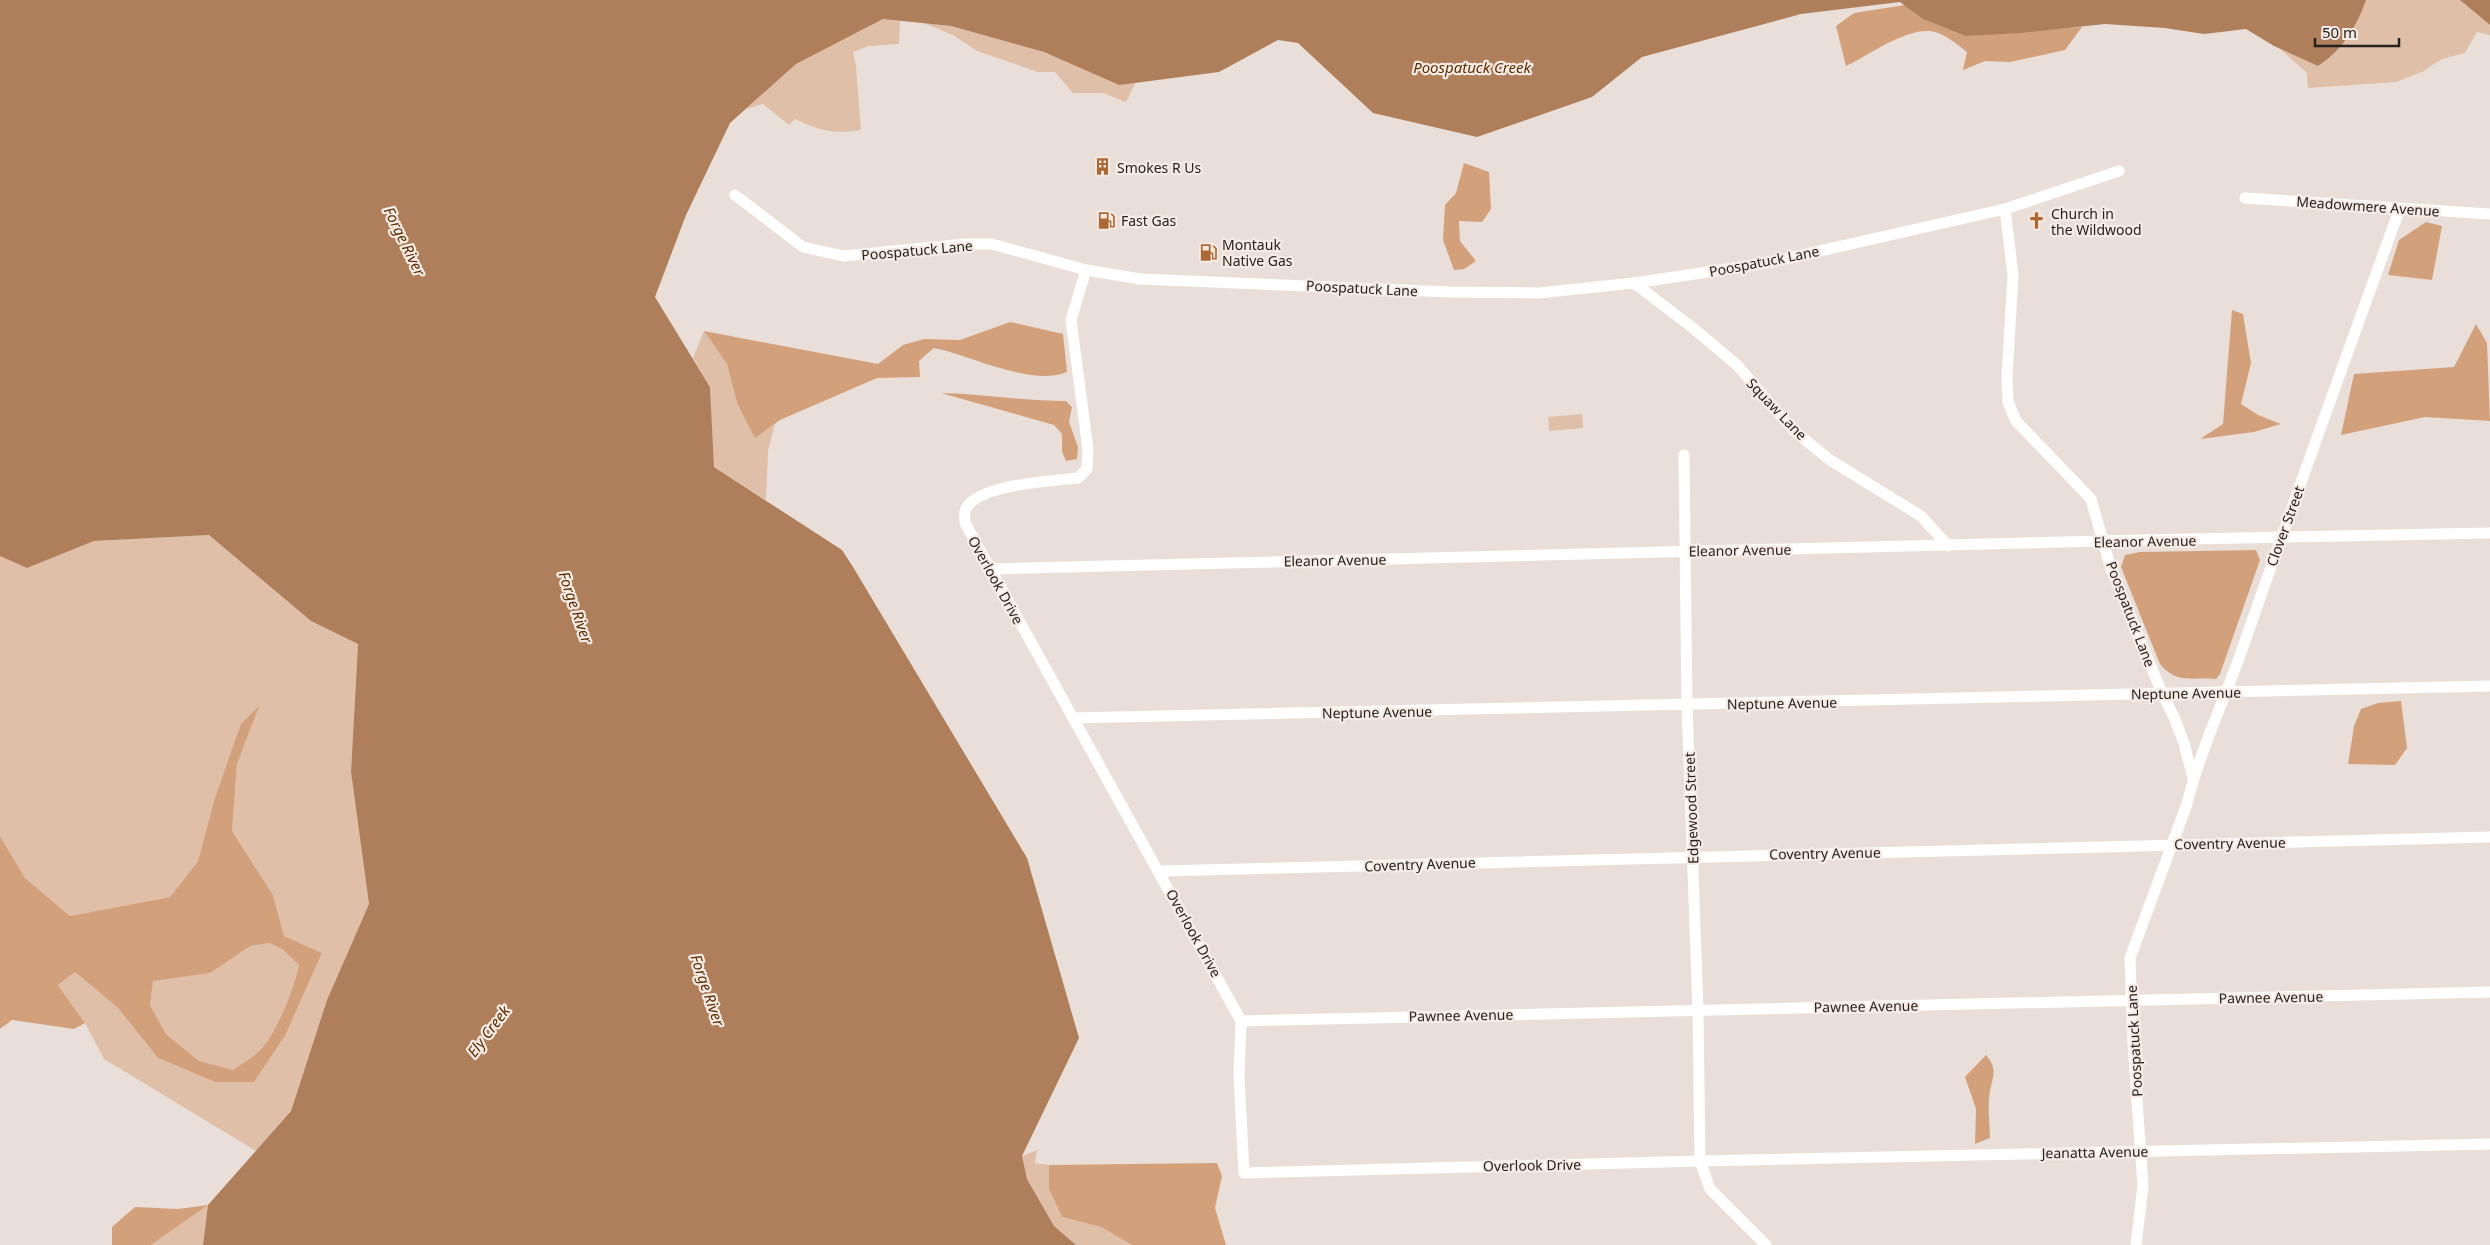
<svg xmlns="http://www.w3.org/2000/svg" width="2490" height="1245" font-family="'Noto Sans',sans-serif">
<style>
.green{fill:#e0bfa8}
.forest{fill:#d3a07c;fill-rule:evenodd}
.water{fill:#af7e5b}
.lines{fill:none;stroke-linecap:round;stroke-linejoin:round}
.street{stroke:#fff;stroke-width:11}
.labels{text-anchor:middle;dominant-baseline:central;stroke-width:4.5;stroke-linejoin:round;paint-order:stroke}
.poi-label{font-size:14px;fill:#26221f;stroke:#f7ece5;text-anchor:start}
.street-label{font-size:14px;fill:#26221f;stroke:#f7ece5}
.water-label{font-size:15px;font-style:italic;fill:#5b2c00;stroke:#f7ece5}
</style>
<rect width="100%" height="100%" fill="#eadfd8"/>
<g class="green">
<path d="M2366 0H2460L2490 25V35L2477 32 2465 53 2442 59 2422 72 2396 82 2308 88 2307 73 2279 48 2318 66C2342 51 2357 26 2366 0Z"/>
<path d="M883 19 900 21 899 44 869 46 853 52 856 66 861 130C834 134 820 131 795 119L789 125 763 104 746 109 796 64Z"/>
<path d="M923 23 951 26 1044 52 1119 85 1136 82 1126 102 1103 93H1073L1055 72H1038L977 51 953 35Z"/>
<path d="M704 331 727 364 737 403 755 437 775 424 768 451 766 500 714 467 710 387 693 358Z"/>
<path d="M1582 414 1583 428 1549 431 1548 417Z"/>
<path d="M209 535 311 621 358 644 351 772 369 904 327 1000 291 1111 256 1151 104 1059 85 1023 58 985 75 972 118 1008 158 1058 215 1082H254L285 1036 322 953 284 936 273 895 232 831 237 764 258 707 214 801 198 861 170 897 70 916 25 878 0 836V556L27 568 94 541Z"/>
<path d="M269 943 282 949 299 965C294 988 276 1036 258 1052 251 1059 241 1065 233 1070L199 1061 166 1034 150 1005 153 980 210 973 250 945Z"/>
<path d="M1037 1150 1035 1163 1049 1165V1189L1062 1217 1101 1227 1132 1245H1076L1054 1226 1027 1179 1022 1156Z"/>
<path d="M208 1205 203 1245H151Z"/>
</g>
<g class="forest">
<path d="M1905 5 1923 19 1965 36 2082 27 2065 50 2010 62 1985 61 1963 70 1967 52C1958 45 1949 37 1938 33 1912 23 1870 55 1846 66L1836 26 1854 13Z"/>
<path d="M1464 163 1489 172 1491 209 1482 222 1459 221 1460 241 1476 261 1464 269 1454 270 1443 240 1445 205 1456 193Z"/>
<path d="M2426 222 2442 226 2432 280 2388 275 2399 240Z"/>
<path d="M2232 310 2243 314 2251 363 2241 404 2258 415 2281 424 2254 432 2200 439 2223 424Z"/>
<path d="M1010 322 1063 334 1067 372C1032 387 970 355 934 348L919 361 920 377 877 378 780 420 755 438 737 403 727 364 704 331 878 364 903 345 924 339 960 340Z"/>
<path d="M2476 324 2487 343 2490 421 2425 417 2341 435 2354 374 2454 367Z"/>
<path d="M941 393C983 394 1024 401 1066 401L1072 407 1069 422 1078 447 1077 459 1066 461 1062 452V434L1054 425Z"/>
<path d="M2256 550 2260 560 2220 674 2216 679C2192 677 2176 684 2160 664L2121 567 2125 555 2140 552Z"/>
<path d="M2401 701 2407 748 2395 765 2348 764 2354 726 2361 709 2378 703Z"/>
<path d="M259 706 237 764 232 831 273 895 284 936 322 953 285 1036 254 1082H215L158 1058 118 1008 75 972 58 985 85 1023 74 1029 12 1020 0 1029V836L25 878 70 916 170 897 198 861 214 801 241 724ZM269 943 282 949 299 965C294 988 276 1036 258 1052 251 1059 241 1064 233 1070L199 1061 166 1034 150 1005 153 981 210 973 250 946Z"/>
<path d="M1986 1055C1998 1069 1993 1076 1990 1091 1987 1106 1990 1124 1990 1138L1975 1144 1976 1109 1965 1077Z"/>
<path d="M1217 1163 1222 1176 1215 1208 1226 1245H1132L1101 1227 1062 1217 1049 1189V1165Z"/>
<path d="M208 1205 151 1245H112V1227L135 1207 178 1209Z"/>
</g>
<g class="water">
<path d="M0 0H2366C2357 26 2342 51 2318 66L2274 46 2246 29 2204 34 2165 28 2105 24 2020 33 1965 36 1923 19 1900 2 1801 14 1642 57 1592 97 1477 137 1373 113 1298 43 1278 40 1219 72 1119 85 1044 52 951 26 883 19 796 64 730 123 686 215 655 297 710 387 714 467 842 550 853 567 1027 858 1079 1038 1022 1156 1027 1179 1054 1226 1076 1245H203L208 1205 291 1111 327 1000 369 904 351 772 358 644 311 621 209 535 94 541 27 568 0 556Z"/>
<path d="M2460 0H2490V25Z"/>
</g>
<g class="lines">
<g class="street">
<path d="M735 195 803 247 844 256 964 244H992L1086 270 1140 279 1450 292 1539 293 1634 283 1767 263 2005 209 2119 171"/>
<path d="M2245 198 2490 214"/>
<path d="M2005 209 2013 275 2007 377 2008 402 2016 421 2091 499 2111 569 2162 693 2174 717 2184 743 2193 778"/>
<path d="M1086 270 1071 320 1088 449 1087 469 1078 478C1054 481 974 484 965 511 964 514 965 520 965 523L1241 1021 1239 1076 1244 1173 1700 1161 1710 1189 1766 1245"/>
<path d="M1634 283 1693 328 1737 365 1793 430 1830 460 1921 516 1948 546"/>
<path d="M1684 455 1687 705 1698 1010 1700 1161 2490 1144"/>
<path d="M990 569 2142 540 2490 533"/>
<path d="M1073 718 2490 686"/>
<path d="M1160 871 2490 837"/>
<path d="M1241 1021 2490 992"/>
<path d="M2136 1245 2143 1186 2133 1043 2130 958 2187 804C2200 750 2225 699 2243 647 2294 500 2347 354 2400 208"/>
</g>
</g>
<defs>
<symbol id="building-bare" viewBox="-9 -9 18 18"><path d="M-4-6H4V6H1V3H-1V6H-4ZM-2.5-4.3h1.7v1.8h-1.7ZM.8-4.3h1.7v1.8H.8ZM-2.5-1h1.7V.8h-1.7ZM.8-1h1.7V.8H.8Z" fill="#ac6936" stroke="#f7ece5" stroke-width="2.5" paint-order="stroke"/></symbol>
<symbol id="fuel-bare" viewBox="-9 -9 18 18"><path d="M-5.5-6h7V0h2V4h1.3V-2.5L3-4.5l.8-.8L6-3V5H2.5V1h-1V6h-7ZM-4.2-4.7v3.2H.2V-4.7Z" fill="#ac6936" stroke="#f7ece5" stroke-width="2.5" paint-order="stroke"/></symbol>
<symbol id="church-bare" viewBox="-9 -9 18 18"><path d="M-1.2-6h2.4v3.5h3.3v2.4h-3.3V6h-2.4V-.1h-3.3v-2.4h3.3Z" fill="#ac6936" stroke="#f7ece5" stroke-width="2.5" paint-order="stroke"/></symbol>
</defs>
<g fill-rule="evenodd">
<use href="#building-bare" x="1090" y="154" width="25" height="25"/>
<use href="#fuel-bare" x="1094" y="208" width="25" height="25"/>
<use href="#church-bare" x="2024" y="208" width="25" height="25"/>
<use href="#fuel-bare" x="1196" y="240" width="25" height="25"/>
</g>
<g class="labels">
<g class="poi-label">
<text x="1117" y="167">Smokes R Us</text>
<text x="2051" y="213">Church in<tspan x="2051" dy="16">the Wildwood</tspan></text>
<text x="1121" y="220">Fast Gas</text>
<text x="1222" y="244">Montauk<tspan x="1222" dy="16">Native Gas</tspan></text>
</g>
<g class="street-label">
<text transform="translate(2368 206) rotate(4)">Meadowmere Avenue</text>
<text transform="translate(917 250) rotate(-5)">Poospatuck Lane</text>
<text transform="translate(1764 261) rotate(-11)">Poospatuck Lane</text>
<text transform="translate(1362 288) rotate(3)">Poospatuck Lane</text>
<text transform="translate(1777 409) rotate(46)">Squaw Lane</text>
<text transform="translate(2285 526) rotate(-70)">Clover Street</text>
<text transform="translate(2145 541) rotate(-1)">Eleanor Avenue</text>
<text transform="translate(1740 550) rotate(-1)">Eleanor Avenue</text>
<text transform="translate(1335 560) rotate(-1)">Eleanor Avenue</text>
<text transform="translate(996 580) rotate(61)">Overlook Drive</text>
<text transform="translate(2131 614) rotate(69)">Poospatuck Lane</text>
<text transform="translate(2186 693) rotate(-1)">Neptune Avenue</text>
<text transform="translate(1782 703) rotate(-1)">Neptune Avenue</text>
<text transform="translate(1377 712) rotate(-1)">Neptune Avenue</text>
<text transform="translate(1691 808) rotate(-92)">Edgewood Street</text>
<text transform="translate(2230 843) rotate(-1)">Coventry Avenue</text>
<text transform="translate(1825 853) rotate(-1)">Coventry Avenue</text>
<text transform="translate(1420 864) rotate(-2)">Coventry Avenue</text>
<text transform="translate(1194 933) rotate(61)">Overlook Drive</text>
<text transform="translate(2271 997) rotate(-1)">Pawnee Avenue</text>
<text transform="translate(1866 1006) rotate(-1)">Pawnee Avenue</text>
<text transform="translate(1461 1015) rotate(-1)">Pawnee Avenue</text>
<text transform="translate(2134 1041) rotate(-93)">Poospatuck Lane</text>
<text transform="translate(2095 1152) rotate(-1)">Jeanatta Avenue</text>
<text transform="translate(1532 1165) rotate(-1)">Overlook Drive</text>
</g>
<g class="water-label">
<text x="1472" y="67">Poospatuck Creek</text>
<text transform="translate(405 241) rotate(64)">Forge River</text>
<text transform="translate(576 607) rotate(71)">Forge River</text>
<text transform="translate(708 990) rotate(71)">Forge River</text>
<text transform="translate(488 1031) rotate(-53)">Ely Creek</text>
</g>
</g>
<path d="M2315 38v8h84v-8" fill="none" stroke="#26221f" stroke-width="2.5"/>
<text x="2322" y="38" font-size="15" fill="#26221f" stroke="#f7ece5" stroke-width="4" paint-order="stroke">50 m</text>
</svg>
